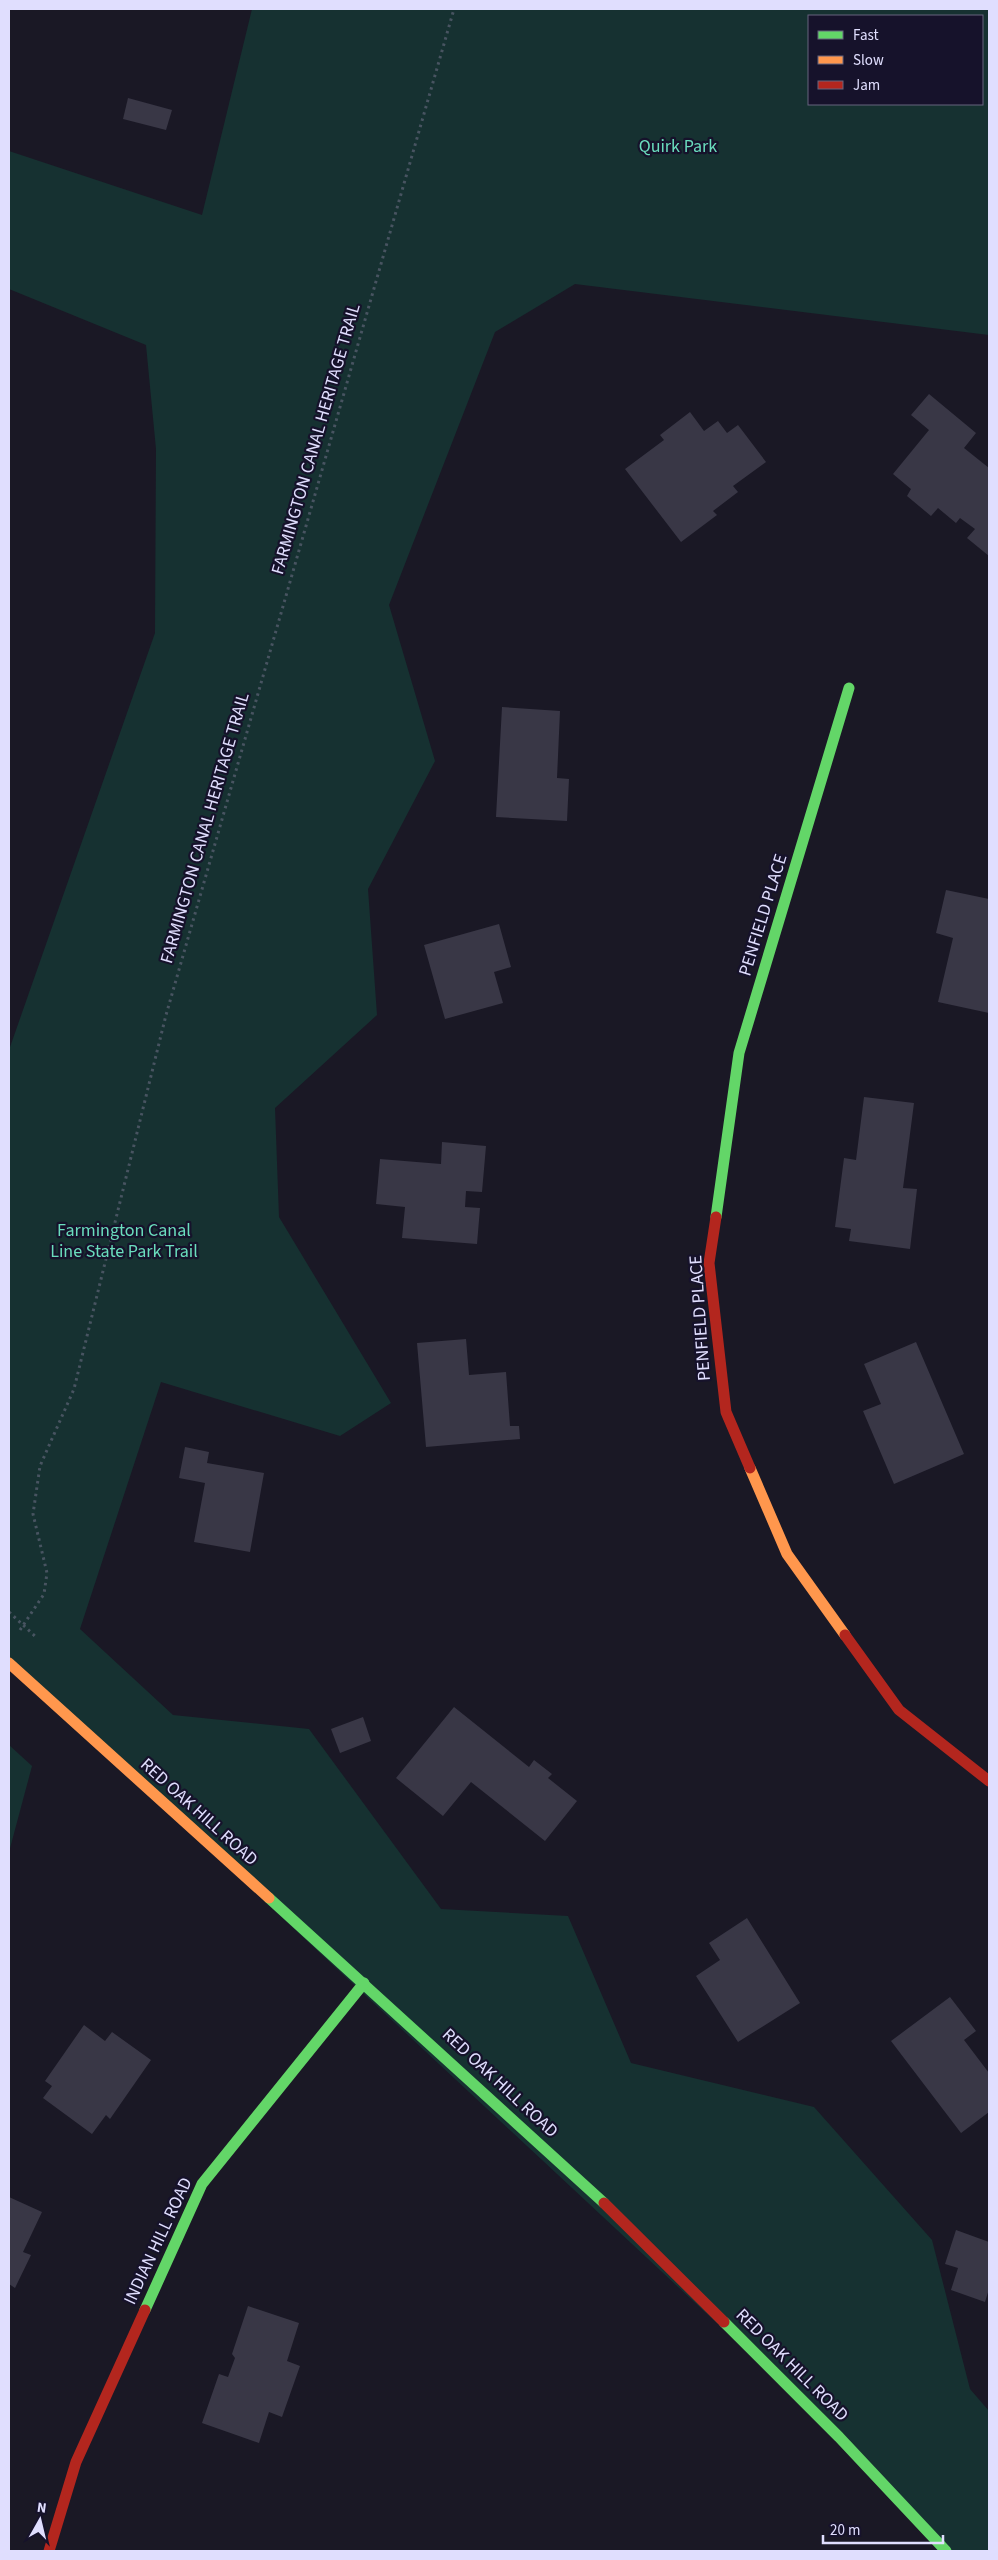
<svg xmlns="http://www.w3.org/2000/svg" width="998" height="2560" font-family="'Source Sans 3',sans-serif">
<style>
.green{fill:#163131;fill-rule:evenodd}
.building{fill:#393746}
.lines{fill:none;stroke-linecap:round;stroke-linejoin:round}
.path{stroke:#485461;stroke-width:3;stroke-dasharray:2.5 4;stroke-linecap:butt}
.fast{stroke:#63d668;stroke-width:11}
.slow{stroke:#ff974d;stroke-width:11}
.jam{stroke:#b3261e;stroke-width:11}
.labels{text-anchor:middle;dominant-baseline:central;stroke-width:4.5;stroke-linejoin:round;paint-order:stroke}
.park-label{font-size:18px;fill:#6addbd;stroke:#16122b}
.street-label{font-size:18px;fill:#e0defe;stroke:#16122b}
</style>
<rect width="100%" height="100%" fill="#1a1825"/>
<g class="green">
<path d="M252 9H989V335L575 284 495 332 389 605 435 761 368 889 377 1015 275 1108 279 1217 391 1403 340 1436 161 1382 80 1629 173 1715 309 1729 441 1909 568 1916 631 2063 814 2107 932 2240 970 2389 989 2411V2551H946L839 2437 9 1663V1050L155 633 156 449 146 345 9 289V151L202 215ZM809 16H982V104H809Z"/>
<path d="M9 1745 32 1766 9 1852Z"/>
</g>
<g class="building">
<path d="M128 98 172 110 166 130 123 119Z"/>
<path d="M929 394 976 433 964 448 989 468V556L967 538 975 529 960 518 956 523 938 508 931 516 907 496 911 489 893 474 929 430 911 415Z"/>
<path d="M690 412 704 431 718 421 727 433 738 425 766 462 733 486 738 492 713 511 717 515 681 542 625 469 664 440 660 435Z"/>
<path d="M502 707 560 711 557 778 569 779 567 821 496 817Z"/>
<path d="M946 890 989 899V1013L938 1002 953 938 936 933Z"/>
<path d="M499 924 511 967 494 972 503 1003 445 1019 424 945Z"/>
<path d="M864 1097 914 1103 903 1188 917 1189 910 1249 849 1241 851 1229 835 1227 844 1158 856 1160Z"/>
<path d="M442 1142 486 1146 482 1192 466 1191 465 1207 480 1208 477 1244 402 1238 405 1207 376 1204 380 1159 441 1164Z"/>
<path d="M466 1339 469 1375 506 1372 510 1426H519L520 1439 426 1447 417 1343Z"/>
<path d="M916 1342 964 1454 894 1484 863 1411 881 1404 864 1364Z"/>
<path d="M185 1447 209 1452 207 1463 264 1473 250 1552 194 1542 205 1483 179 1478Z"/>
<path d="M454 1707 529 1767 534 1760 552 1774 548 1778 577 1801 545 1841 471 1782 443 1816 396 1778Z"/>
<path d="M363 1717 371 1741 340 1753 331 1729Z"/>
<path d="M747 1918 800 2003 738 2042 696 1976 720 1960 709 1943Z"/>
<path d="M950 1997 976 2031 964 2040 989 2073V2112L961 2133 891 2041Z"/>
<path d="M84 2025 105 2041 112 2032 151 2060 110 2119 106 2115 92 2134 43 2098 52 2086 45 2081Z"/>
<path d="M9 2197 42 2212 23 2252 31 2255 15 2288 9 2284Z"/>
<path d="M956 2230 989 2242V2289L985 2302 951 2290 958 2268 945 2264Z"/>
<path d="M248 2306 299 2323 287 2361 300 2366 282 2417 269 2412 259 2443 202 2423 219 2374 228 2377 235 2358 232 2354Z"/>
</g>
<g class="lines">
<g class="path">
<path d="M9 1612 36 1637"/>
<path d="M20 1630 44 1594 47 1573 33 1514 40 1466 74 1389 166 1015 454 9"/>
</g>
<g class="fast">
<path d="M716 1217 739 1053 849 688"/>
<path d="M269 1898 604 2203"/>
<path d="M145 2310 202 2184 364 1983"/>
<path d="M724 2322 839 2437 946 2551"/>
</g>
<g class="slow">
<path d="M750 1468 787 1554 845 1635"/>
<path d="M9 1663 269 1898"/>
</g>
<g class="jam">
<path d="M716 1217 709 1263 726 1412 750 1468"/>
<path d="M845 1635 899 1710 989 1781"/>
<path d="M604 2203 724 2322"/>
<path d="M49 2551 76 2462 145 2310"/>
</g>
</g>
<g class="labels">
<g class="park-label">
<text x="678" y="146">Quirk Park</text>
<text x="124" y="1230">Farmington Canal<tspan x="124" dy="21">Line State Park Trail</tspan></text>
</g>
<g class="street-label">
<text transform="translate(316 439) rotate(-74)">FARMINGTON CANAL HERITAGE TRAIL</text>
<text transform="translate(205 828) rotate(-74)">FARMINGTON CANAL HERITAGE TRAIL</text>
<text transform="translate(763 915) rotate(-73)">PENFIELD PLACE</text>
<text transform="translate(700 1318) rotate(-94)">PENFIELD PLACE</text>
<text transform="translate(199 1812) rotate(42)">RED OAK HILL ROAD</text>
<text transform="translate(500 2083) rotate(43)">RED OAK HILL ROAD</text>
<text transform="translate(158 2241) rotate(-65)">INDIAN HILL ROAD</text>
<text transform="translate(792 2365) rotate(45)">RED OAK HILL ROAD</text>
</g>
</g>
<rect width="998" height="2560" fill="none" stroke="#e0defe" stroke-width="20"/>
<rect x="808" y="15" width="175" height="90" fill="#16122b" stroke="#67647f"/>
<rect x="818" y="31" width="25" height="8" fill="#63d668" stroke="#67647f"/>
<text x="853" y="40" font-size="15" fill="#e0defe">Fast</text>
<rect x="818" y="56" width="25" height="8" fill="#ff974d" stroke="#67647f"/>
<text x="853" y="65" font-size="15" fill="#e0defe">Slow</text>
<rect x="818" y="81" width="25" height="8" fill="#b3261e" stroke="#67647f"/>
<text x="853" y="90" font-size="15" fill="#e0defe">Jam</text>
<g transform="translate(40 2520) rotate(8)" stroke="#16122b" stroke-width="4" paint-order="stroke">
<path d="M0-4L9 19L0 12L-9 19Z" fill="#e0defe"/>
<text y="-8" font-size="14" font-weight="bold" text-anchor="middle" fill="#e0defe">N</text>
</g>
<path d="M823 2535v8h120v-8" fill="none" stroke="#e0defe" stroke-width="2.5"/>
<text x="830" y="2535" font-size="15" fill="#e0defe" stroke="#16122b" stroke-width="4" paint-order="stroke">20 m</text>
</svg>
